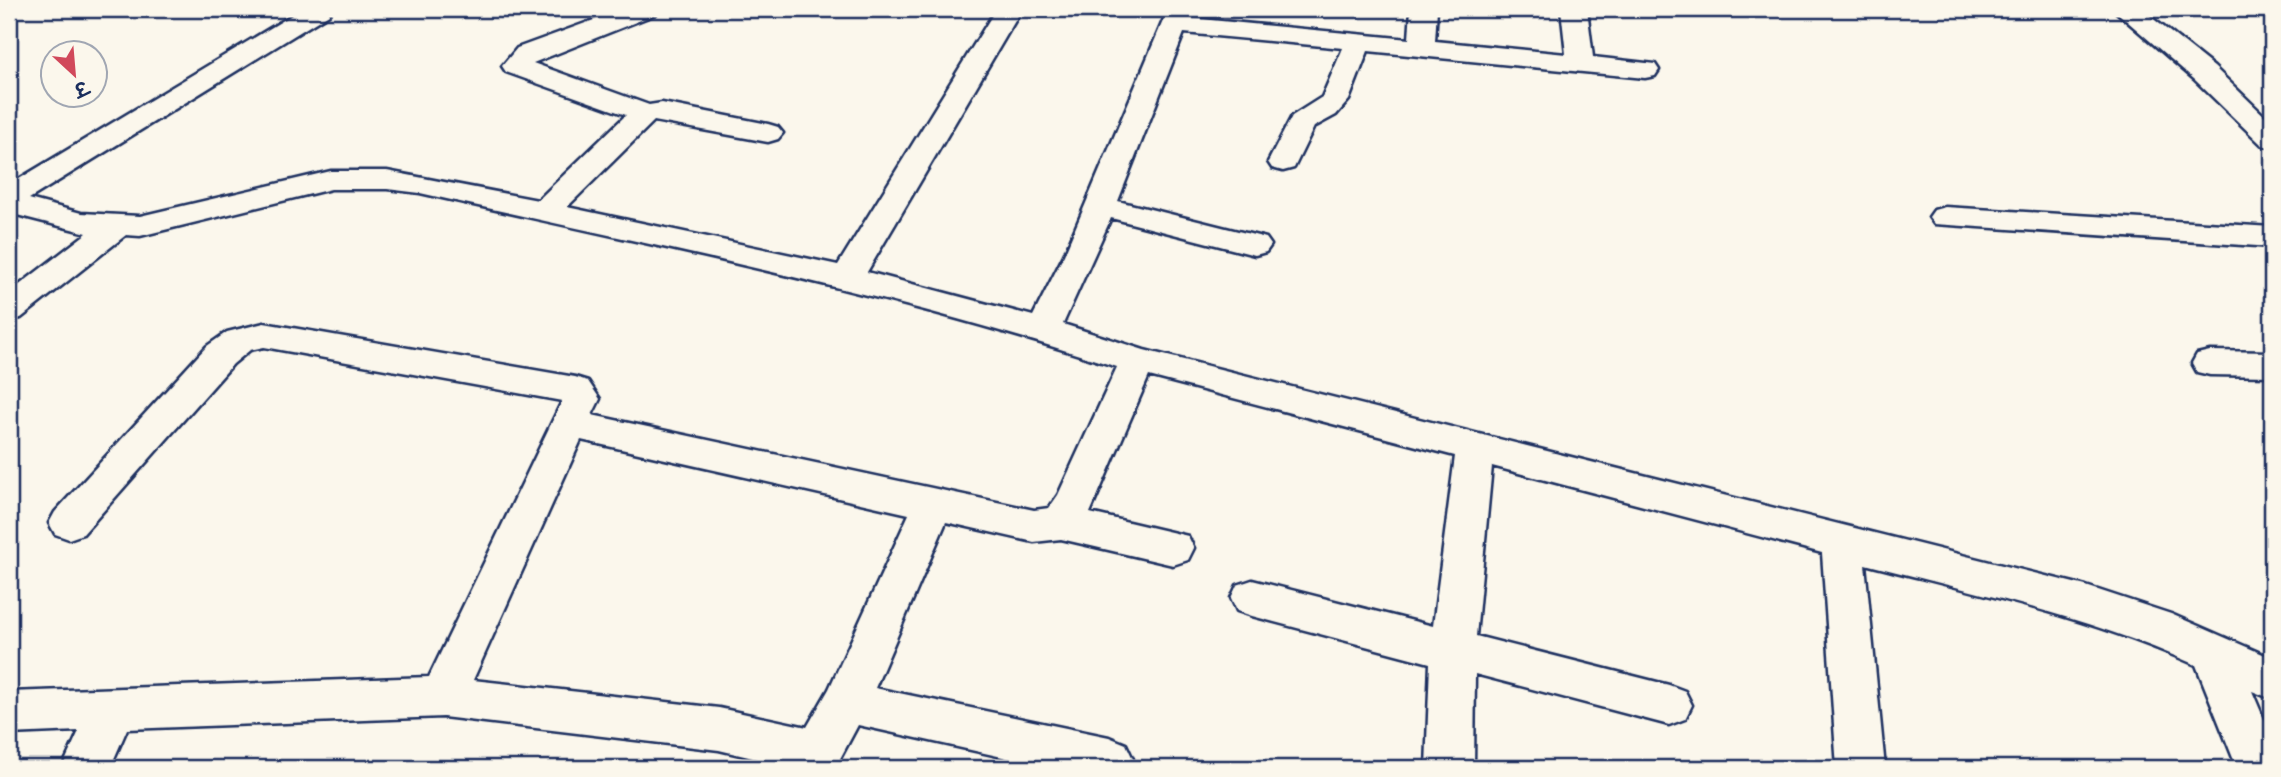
<svg xmlns="http://www.w3.org/2000/svg" width="2281" height="777" font-family="'Gochi Hand','Playpen Sans Deva',sans-serif">
<style>
.lines{fill:none;stroke-linecap:round;stroke-linejoin:round}
.street-casing{stroke:#1b2f5e;stroke-width:5}
.street{fill:#fbf7ec;fill-rule:evenodd}
</style>
<rect width="100%" height="100%" fill="#fbf7ec"/>
<filter id="ink" filterUnits="userSpaceOnUse"><feTurbulence type="fractalNoise" baseFrequency=".0143" numOctaves="2"/><feDisplacementMap in="SourceGraphic" scale="14" xChannelSelector="R" yChannelSelector="G"/><feConvolveMatrix kernelMatrix="1 2 1 2 8 2 1 2 1" color-interpolation-filters="sRGB"/></filter>
<g filter="url(#ink)">
<g class="lines">
<defs>
<g id="street">
<path d="M302 9H333L329 14 29 199 81 213 140 216 331 171H387L538 200 626 115 506 72 502 66 517 48 624 9H660L656 14 533 63 649 105 662 103 768 124 778 127 783 133 778 139 768 142 654 121 567 207 838 265 996 9H1022L867 272 1033 316 1064 255 1168 9H1194L1190 18 1409 39 1411 9H1437L1435 41 1566 54 1561 9H1587L1593 57 1655 64 1659 70 1655 76 1645 78 1368 51 1349 100 1336 115 1314 127 1294 168 1283 171 1272 168 1268 162 1292 116 1322 97 1343 48 1184 33 1118 201 1266 238 1271 245 1266 252 1255 255 1111 218 1063 324 1144 350 2086 586 2171 614 2272 658V699L2252 691 2272 738V768H2237L2196 665C2090 617 1977 593 1865 564L1885 768H1837L1822 553 1492 466 1476 636 1669 685 1685 691 1692 705 1685 719 1669 725 1475 674 1474 768H1426L1430 663 1252 616 1237 611 1231 598 1237 585 1252 580 1433 626 1455 456 1149 376 1090 513 1188 536 1194 548 1188 560 1173 565 1061 539 1034 542 946 522 875 688 1109 737 1126 744 1133 759 1129 768H1052L858 725 835 768H786L787 766 719 750 443 717 127 729 110 768H62L79 731 9 734V692L429 677 562 401 264 347 250 350 233 364 83 534 69 539 55 534 49 523 55 512 207 346 227 332 264 323 575 377 588 381 600 399 592 415 1034 510 1049 508 1058 495 1117 367C890 292 654 246 420 193L387 189H331L140 236 126 235 21 318 9 321V293L87 233 9 213V185ZM581 440 909 514 829 689 807 727 719 708 473 680Z"/>
<path d="M2113 9H2141L2214 67 2272 123V148L2262 145 2194 79Z"/>
<path d="M1945 207 2272 227V247L1934 224 1929 217 1934 210Z"/>
<path d="M2210 351 2272 352V376L2210 375 2197 372 2192 363 2197 354Z"/>
</g>
</defs>
<use href="#street" class="street-casing"/>
<use href="#street" class="street"/>
</g>
</g>
<rect width="2281" height="777" fill="none" stroke="#fbf7ec" stroke-width="35"/>
<rect x="18" y="18" width="2246" height="742" fill="none" stroke="#1b2f5e" stroke-width="2.5" filter="url(#ink)"/>
<g transform="translate(74 74) rotate(154)"><circle r="33" fill="#fbf7ec" stroke="#a1a7b3" stroke-width="2"/>
<path d="M0-5L12 26L0 18L-12 26Z" fill="#d1495b"/>
<text y="-10" font-size="19" font-weight="bold" text-anchor="middle" fill="#1b2f5e">उ</text>
</g>
</svg>
